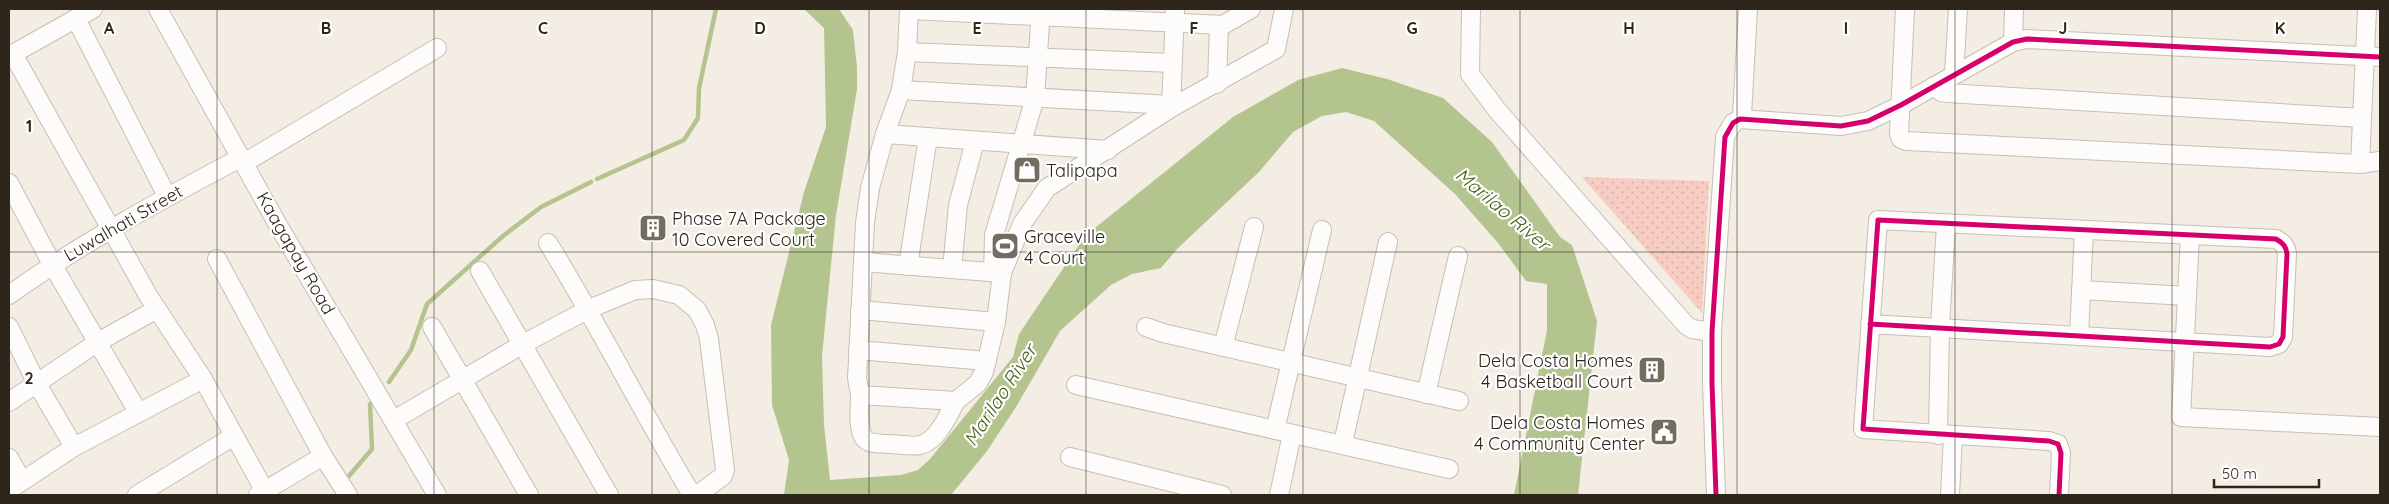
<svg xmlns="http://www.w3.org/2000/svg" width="2389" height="504" font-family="Quicksand,sans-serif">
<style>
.park{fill:url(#park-dots)}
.water{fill:#b4c48f}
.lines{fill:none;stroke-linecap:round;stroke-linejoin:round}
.stream{stroke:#b4c48f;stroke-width:4.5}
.minor-casing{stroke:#c6bfb5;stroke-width:20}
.minor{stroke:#fdfcfb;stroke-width:18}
.cycleway-casing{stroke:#fefefe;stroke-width:8}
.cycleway{stroke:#d6006c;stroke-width:5}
.grid{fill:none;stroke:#2e261a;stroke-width:1;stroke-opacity:0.55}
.labels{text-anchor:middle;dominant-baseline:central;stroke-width:4.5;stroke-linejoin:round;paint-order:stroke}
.poi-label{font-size:18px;fill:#2e261a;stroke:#fefefe;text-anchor:start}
.street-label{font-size:18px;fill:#2e261a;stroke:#fefefe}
.water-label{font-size:19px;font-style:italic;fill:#475d0e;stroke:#fefefe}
.grid-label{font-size:16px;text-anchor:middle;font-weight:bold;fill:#2e261a;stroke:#fefefe;stroke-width:4.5;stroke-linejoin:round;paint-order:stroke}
</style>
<defs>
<pattern id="park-dots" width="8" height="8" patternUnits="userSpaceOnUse" patternTransform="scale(1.25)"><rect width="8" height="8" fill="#f7cdc3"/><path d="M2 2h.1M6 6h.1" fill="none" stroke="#d4b0a7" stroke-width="1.8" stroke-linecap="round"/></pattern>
</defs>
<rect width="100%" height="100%" fill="#f4ede3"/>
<path class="park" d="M1582 177 1709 181 1702 313Z"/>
<path class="water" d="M804 9H839L853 30 857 67V89L836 215 822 356 824 425 830 480 901 475 918 470 930 459 1013 357 1019 334 1085 236 1233 117 1298 80 1342 68 1387 79 1443 98 1492 142 1560 237 1572 245 1597 321 1578 495H1514L1547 330V284L1526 281 1498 243 1455 194 1374 121 1346 112 1322 116 1293 132 1259 172 1178 248 1161 268 1132 274 1111 285 1060 331 1016 407 987 451 951 495H784L789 460 772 405 771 325 804 192 826 127 824 28Z"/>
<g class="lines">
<g class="stream">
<path d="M597 179 684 140 698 118 699 88 716 9"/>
<path d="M389 382 411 350 427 304 503 236 541 207 591 182"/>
<path d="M349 476 372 449 370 404"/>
</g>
<defs>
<g id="minor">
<path d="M158 9 278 225 437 495"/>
<path d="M909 9 907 52 901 90 885 134 870 188 865 223 857 378 860 395 956 401 978 383 984 372 996 322 1002 273 1022 224 1047 188 1171 108 1276 49 1284 9"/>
<path d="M1471 9 1470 74 1497 110 1686 325 1692 329 1712 332"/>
<path d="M1905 9 1899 134 1901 139 1906 141 2360 164 2380 161"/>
<path d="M910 10 1223 25 1251 9"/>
<path d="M76 19 167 196"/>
<path d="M2013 42 2014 9"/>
<path d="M907 52 1172 63"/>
<path d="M13 54 149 297 203 379 267 495"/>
<path d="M9 56 93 9"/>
<path d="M1954 74 1958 9"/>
<path d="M1217 84 1219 25"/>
<path d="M1934 86 1941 92 1947 93 2362 118"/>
<path d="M901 90 1171 105"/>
<path d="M1171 108 1175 9"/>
<path d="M1740 119 1742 115 1748 9"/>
<path d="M885 134 1108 150"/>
<path d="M244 163 437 48"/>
<path d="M2360 164 2367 9"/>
<path d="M9 183 52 264 138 412"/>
<path d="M2190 235 2181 417 2380 427"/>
<path d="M548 243C599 325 642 412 692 495"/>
<path d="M217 259 323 456 348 495"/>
<path d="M863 262 1002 273"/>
<path d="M908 266 928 137"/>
<path d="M952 269 958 205 975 141"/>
<path d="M480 271 609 495"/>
<path d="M993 272 994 235 1035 98 1041 9"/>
<path d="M2081 290 2187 296"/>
<path d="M9 295C83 242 161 200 242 157"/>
<path d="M860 310 996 322"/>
<path d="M1870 324 2270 347 2279 344 2283 337 2287 254C2286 246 2283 243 2276 239L1878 220 1863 429 2049 441 2058 444 2061 453 2059 495"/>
<path d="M9 327 37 384 74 447"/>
<path d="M432 327 529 495"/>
<path d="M1146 327 1163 333 1459 401"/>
<path d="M2079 336 2084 230"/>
<path d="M1223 347 1254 227"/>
<path d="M858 350 987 361"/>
<path d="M1076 385 1449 469"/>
<path d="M1426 394 1458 256"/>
<path d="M860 395C860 407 857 428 864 438 869 445 881 443 889 444 898 444 912 447 920 445 938 441 948 415 956 401"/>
<path d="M9 402 98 342 157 309"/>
<path d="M394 420 523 344 589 309 635 290 653 289 679 295 697 310 705 325 709 339 725 470 723 476 697 495"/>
<path d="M1275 430 1322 230"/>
<path d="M1938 435 1940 327 1946 224"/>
<path d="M1343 443 1388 242"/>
<path d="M1070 457 1222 495"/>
<path d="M9 458 22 481"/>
<path d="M9 490 74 447 203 379"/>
<path d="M137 495 234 436"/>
<path d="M258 495 323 456"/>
<path d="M1279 495 1292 434"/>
<path d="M1716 495 1712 383V332L1725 137 1733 123 1740 119 1841 126 1868 121 1901 105 2013 42 2027 39 2380 57"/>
<path d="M1950 495 1953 436"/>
</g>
</defs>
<use href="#minor" class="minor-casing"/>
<use href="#minor" class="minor"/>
<defs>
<g id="cycleway">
<path d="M1870 324 2270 347 2279 344 2283 337 2287 254C2286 246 2283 243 2276 239L1878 220 1863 429 2049 441 2058 444 2061 453 2059 495"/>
<path d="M1716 495 1712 383V332L1725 137 1733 123 1740 119 1841 126 1868 121 1901 105 2013 42 2027 39 2380 57"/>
</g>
</defs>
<use href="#cycleway" class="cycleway-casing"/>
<use href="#cycleway" class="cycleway"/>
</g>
<path class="grid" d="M217 9V495M434 9V495M652 9V495M869 9V495M1086 9V495M1303 9V495M1520 9V495M1737 9V495M1955 9V495M2172 9V495M9 252H2380"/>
<defs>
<symbol id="shop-square" viewBox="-11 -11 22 22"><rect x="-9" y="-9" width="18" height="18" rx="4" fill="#736c60" stroke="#fefefe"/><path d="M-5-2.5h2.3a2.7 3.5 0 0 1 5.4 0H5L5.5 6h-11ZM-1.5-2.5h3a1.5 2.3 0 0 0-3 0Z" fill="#fff"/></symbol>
<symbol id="building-square" viewBox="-11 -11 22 22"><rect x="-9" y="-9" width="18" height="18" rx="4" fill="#736c60" stroke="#fefefe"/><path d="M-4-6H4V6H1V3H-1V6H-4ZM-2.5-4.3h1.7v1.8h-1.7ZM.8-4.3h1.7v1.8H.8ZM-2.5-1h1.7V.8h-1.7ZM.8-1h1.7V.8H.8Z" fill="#fff"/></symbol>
<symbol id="stadium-square" viewBox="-11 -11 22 22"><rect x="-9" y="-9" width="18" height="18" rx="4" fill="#736c60" stroke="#fefefe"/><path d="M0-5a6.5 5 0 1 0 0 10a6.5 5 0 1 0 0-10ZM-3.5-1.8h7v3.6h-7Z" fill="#fff"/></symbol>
<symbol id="civic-square" viewBox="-11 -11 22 22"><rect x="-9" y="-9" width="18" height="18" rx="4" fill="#736c60" stroke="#fefefe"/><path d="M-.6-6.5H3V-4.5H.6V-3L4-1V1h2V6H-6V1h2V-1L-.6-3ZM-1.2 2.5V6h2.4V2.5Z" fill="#fff"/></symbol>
</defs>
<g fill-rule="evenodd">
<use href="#shop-square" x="1011" y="154" width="32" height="32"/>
<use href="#building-square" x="637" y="212" width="32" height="32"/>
<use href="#stadium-square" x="989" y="230" width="32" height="32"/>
<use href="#building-square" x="1636" y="354" width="32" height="32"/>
<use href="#civic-square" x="1648" y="416" width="32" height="32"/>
</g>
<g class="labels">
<g class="poi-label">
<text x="1046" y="170">Talipapa</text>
<text x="672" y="218">Phase 7A Package<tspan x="672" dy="21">10 Covered Court</tspan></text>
<text x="1024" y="236">Graceville<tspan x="1024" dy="21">4 Court</tspan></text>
<text x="1633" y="360" text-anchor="end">Dela Costa Homes<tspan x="1633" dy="21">4 Basketball Court</tspan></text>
<text x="1645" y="422" text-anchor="end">Dela Costa Homes<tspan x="1645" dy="21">4 Community Center</tspan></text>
</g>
<g class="street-label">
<text transform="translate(123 223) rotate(-30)">Luwalhati Street</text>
<text transform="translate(296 253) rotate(60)">Kaagapay Road</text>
</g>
<g class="water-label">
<text transform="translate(1503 209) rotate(40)">Marilao River</text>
<text transform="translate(1000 395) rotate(-57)">Marilao River</text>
</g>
</g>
<g class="grid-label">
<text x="109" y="34">A</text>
<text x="326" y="34">B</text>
<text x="543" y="34">C</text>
<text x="760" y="34">D</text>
<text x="977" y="34">E</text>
<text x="1194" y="34">F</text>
<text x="1412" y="34">G</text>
<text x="1629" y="34">H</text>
<text x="1846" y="34">I</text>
<text x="2063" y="34">J</text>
<text x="2280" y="34">K</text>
<text x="29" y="132">1</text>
<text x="29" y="384">2</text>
</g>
<rect width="2389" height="504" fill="none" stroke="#2e261a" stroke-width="20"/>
<path d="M2214 479v8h105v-8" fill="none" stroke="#2e261a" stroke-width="2.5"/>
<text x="2222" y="479" font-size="15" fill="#2e261a" stroke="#fefefe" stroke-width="4" paint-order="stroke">50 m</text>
</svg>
